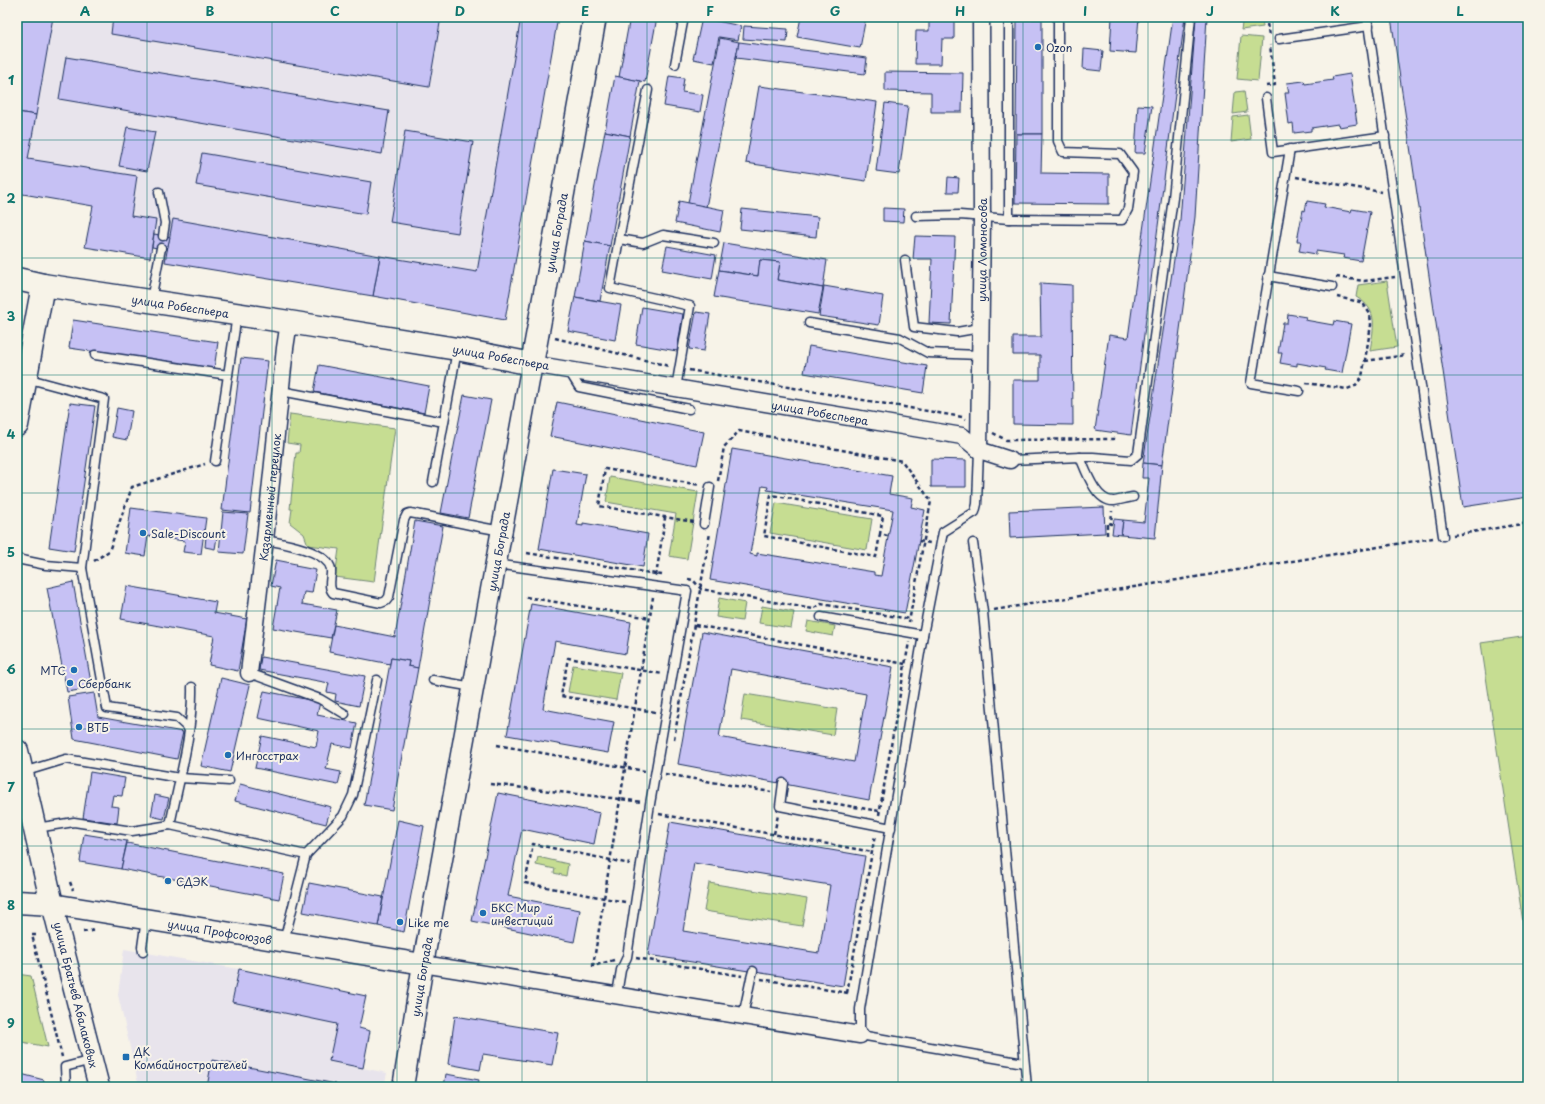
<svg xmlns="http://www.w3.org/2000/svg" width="1545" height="1104" font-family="'Playpen Sans',sans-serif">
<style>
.built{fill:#e8e4ec}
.green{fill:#c6dd92;stroke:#708678}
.building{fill:#c6c1f4;stroke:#1b2f5e;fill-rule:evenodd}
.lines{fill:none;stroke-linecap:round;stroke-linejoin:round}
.service-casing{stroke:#1b2f5e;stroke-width:11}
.minor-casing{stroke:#1b2f5e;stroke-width:19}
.tertiary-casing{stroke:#1b2f5e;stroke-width:23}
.secondary-casing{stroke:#1b2f5e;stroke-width:25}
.primary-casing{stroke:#1b2f5e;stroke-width:25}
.path{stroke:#1b2f5e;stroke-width:2.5;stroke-dasharray:4 3;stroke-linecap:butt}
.service{stroke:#f7f3e8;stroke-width:8}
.minor{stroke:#f7f3e8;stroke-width:16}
.tertiary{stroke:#f7f3e8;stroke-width:20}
.secondary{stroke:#f7f3e8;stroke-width:22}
.primary{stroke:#f7f3e8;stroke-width:22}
.grid{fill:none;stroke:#0f766e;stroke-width:1;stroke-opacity:0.55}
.poi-dot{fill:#1f6fb2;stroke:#f7f3e8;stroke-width:1.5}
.labels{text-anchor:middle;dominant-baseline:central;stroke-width:4;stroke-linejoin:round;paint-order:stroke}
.poi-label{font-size:11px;fill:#1b2f5e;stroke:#f7f3e8;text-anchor:start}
.street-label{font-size:11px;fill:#1b2f5e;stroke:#f7f3e8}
.neatline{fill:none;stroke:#0f766e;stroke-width:1.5}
.grid-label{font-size:13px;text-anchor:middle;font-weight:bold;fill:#0f766e}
</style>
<rect width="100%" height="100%" fill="#f7f3e8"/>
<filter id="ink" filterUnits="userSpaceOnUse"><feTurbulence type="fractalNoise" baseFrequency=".025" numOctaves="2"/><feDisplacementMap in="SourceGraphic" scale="8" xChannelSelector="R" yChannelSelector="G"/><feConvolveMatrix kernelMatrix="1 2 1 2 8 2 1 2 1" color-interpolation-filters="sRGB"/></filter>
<g filter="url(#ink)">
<g class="built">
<path d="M17 17H558L505 320 373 296 165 262 167 249 152 247 150 258 85 247 93 206 17 193Z"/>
<path d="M124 949 239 969 366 996 359 1028 370 1031 363 1068 387 1073 384 1087H139L118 995Z"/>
</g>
<g class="green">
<path d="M1243 17H1262L1263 27 1241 30Z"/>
<path d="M1241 36 1262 38 1258 81 1237 79Z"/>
<path d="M1244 91 1247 112 1233 114 1235 92Z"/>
<path d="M1248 115 1251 139 1231 142 1233 117Z"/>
<path d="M1387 281 1397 347 1370 351C1373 329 1380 310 1356 297L1358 285Z"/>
<path d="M290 414 395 428 374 582 335 577 339 549 308 545 304 534 290 523 292 509H290L296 453H299L300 445 287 443Z"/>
<path d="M610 477 698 492 687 559 669 556 676 514 606 502Z"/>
<path d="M776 503 872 519 867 550 770 533Z"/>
<path d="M719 598 745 603 742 621 716 617Z"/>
<path d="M762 606 794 612 791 628 759 623Z"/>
<path d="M808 621 835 626 833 636 806 631Z"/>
<path d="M1528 636V949H1527L1481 643Z"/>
<path d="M573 665 621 673 616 700 568 692Z"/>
<path d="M745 694 837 709 833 735 741 720Z"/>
<path d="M538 857 568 864 566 876 554 873 555 869 536 865Z"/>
<path d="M709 883 807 899 802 926 704 911Z"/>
<path d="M17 974 31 976 48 1047 17 1041Z"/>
</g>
<g class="building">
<path d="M17 17H53L36 115 17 112Z"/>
<path d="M113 17H441L429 87 111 34Z"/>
<path d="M521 17H558L505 320 373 296 380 256 477 272Z"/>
<path d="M630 17H657L645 82 619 77Z"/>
<path d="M801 17H866L860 48 797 37Z"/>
<path d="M929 17H954V39H942L941 64H915L916 31H929Z"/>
<path d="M1112 17H1139L1136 53 1110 51Z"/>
<path d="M1173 17H1185L1131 435 1095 430 1109 335 1128 338Z"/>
<path d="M1196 17H1207L1195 217 1162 465 1143 463 1180 220Z"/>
<path d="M1391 17H1528V497L1463 507Z"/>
<path d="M702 18 741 26 738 40 719 37 714 63 693 59Z"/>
<path d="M1017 19H1042V134H1016Z"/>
<path d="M744 26 788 29 787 42 743 39Z"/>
<path d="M720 38 739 42 706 207 688 203Z"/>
<path d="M739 42 867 58 865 74 736 58Z"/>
<path d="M1084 49 1103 51 1101 71 1083 69Z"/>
<path d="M66 57 389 111 382 154 59 99Z"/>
<path d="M885 72 963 73 962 112H931V92L885 91Z"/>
<path d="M1350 74 1357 124 1339 127 1338 124 1311 128V131L1294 133 1293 123 1289 124 1285 93H1289L1287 83 1304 81 1305 84 1333 80 1332 77Z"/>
<path d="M615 76 640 81 630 136 605 131Z"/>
<path d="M669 76 684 78 682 92 703 95 700 112 664 106Z"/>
<path d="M759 86 877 102 866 181 746 163Z"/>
<path d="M885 103 908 106 899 174 876 171Z"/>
<path d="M1138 105 1152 106 1145 153H1135Z"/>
<path d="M17 112 36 115 28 159 137 176 131 216 156 220 150 258 85 247 93 206 17 193Z"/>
<path d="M127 127 155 132 147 171 119 166Z"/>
<path d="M405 131 473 142 458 233 390 222Z"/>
<path d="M605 131 630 136 610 246 585 241Z"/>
<path d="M1016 134H1042L1041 173 1109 174V204L1015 203Z"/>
<path d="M202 153 371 182 366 214 196 185Z"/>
<path d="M948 177 959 178 958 192H947Z"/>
<path d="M679 201 724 210 720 232 675 223Z"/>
<path d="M1307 201 1325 204 1324 207 1351 212 1352 209 1370 212 1361 261 1343 258 1344 255 1316 251V254L1299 251 1301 241H1297L1303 210 1305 211Z"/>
<path d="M883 208 904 209 903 222 883 221Z"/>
<path d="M742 209 818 217 816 237 740 229Z"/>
<path d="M173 219 380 256 373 296 165 262Z"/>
<path d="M154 234 170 237 167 250 152 247Z"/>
<path d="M915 236 955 237 951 324 929 323 932 259H913Z"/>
<path d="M585 241 610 246 600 301 575 297Z"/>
<path d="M724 243 827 260 823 288 777 280 780 262 760 260 758 276 719 270Z"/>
<path d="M667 246 716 255 712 279 662 270Z"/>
<path d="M760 260 780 262 777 280 823 288 818 314 714 297 719 270 758 276Z"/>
<path d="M1040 283 1072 285 1073 425 1013 424V380H1040V355H1013V337H1041Z"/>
<path d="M824 286 883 296 879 325 819 316Z"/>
<path d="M575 297 621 305 615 340 568 331Z"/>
<path d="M642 307 683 314 677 351 636 344Z"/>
<path d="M696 312 710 314 704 351 689 349Z"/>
<path d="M1288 314 1306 317 1305 320 1333 325 1334 321 1351 324 1342 373 1325 370 1326 368 1297 363V366L1280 363 1282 353H1278L1283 323H1287Z"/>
<path d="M73 320 218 342 214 369 69 348Z"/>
<path d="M809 346 927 366 923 393 804 373Z"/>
<path d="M241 358 268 361 250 513 222 510Z"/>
<path d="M319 365 429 386 424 413 314 392Z"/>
<path d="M464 395 491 400 468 518 441 513Z"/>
<path d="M557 402 704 432 697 465 550 436Z"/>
<path d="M70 403 95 406 74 551 49 547Z"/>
<path d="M117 408 132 411 127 440 112 437Z"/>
<path d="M732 449 892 476 889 494 913 498 911 507 925 510 905 613 710 580ZM762 486 768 487 767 490 893 510 881 576 874 575V572L757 553V556L750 554Z"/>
<path d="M931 459 966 460V487H931Z"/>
<path d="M1143 463 1162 465 1155 538 1121 535 1123 520 1144 522 1149 478H1142Z"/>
<path d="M553 469 586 474 577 525 583 526V523L648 534 643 567 539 549Z"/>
<path d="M1104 507 1105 533 1010 538 1009 511Z"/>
<path d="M131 508 206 518 201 554 183 552 185 541 148 536 145 556 125 553Z"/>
<path d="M223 512 248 514 243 554 219 552Z"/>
<path d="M1114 519 1123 520 1121 535 1112 534Z"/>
<path d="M415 521 443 526 418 668 408 666 409 661 391 658 390 664 329 652 334 625 395 637Z"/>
<path d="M206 536 217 537 215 549 205 547Z"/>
<path d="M276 560 296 564 295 566 316 570 312 593 304 592 302 604 337 610 331 638 273 628 280 588 271 586Z"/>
<path d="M73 582 92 688 67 692 47 588Z"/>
<path d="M127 586 216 602 214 613 247 619 238 671 209 665 214 636 121 619Z"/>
<path d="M531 604 631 622 626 654 555 641 543 709 614 722 608 753 507 735Z"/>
<path d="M702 632 893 667 869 800 678 764ZM731 669 866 694 854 762 719 737Z"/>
<path d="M261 657 365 676 359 706 335 701 336 694 327 692 329 683 259 670Z"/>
<path d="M391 658 409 661 408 666 418 668 392 810 364 805Z"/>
<path d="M221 678 250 685 230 772 201 766Z"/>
<path d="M264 691 320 702 317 715 357 723 352 748 332 744 326 769 341 772 338 785 255 768 262 736 316 747 319 731 258 718Z"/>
<path d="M94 693 98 717 183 732 177 759 74 739 68 697Z"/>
<path d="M90 772 125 778 122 796 113 795 111 806 119 807 117 823 83 818Z"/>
<path d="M240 784 331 807 326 824 235 801Z"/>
<path d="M498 793 600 813 594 844 522 829 508 896 580 910 574 942 472 921Z"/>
<path d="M155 795 169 798 164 819 151 816Z"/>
<path d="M398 820 424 826 404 932 378 926Z"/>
<path d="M670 822 865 856 843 986 648 955ZM694 863 830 885 819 953 683 931Z"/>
<path d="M84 834 127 841 121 869 80 862Z"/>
<path d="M127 843 284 874 279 899 121 869Z"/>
<path d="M309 883 383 897 378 926 303 912Z"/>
<path d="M239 969 366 996 359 1028 370 1031 363 1068 329 1061 337 1024 232 1002Z"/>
<path d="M455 1016 558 1033 552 1065 483 1054 480 1070 448 1064Z"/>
<path d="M212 1060 336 1084 335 1087H207Z"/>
<path d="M17 1073 44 1080 43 1087H17Z"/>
<path d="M446 1074 479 1080 477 1087H444Z"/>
</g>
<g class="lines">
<defs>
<g id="service">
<path d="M1367 17 1443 536"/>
<path d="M1279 39 1369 26"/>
<path d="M675 64 684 17"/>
<path d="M648 90 619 239 643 243 663 235 714 243"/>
<path d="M1266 98 1273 152 1385 136"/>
<path d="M1290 149 1251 383 1299 391"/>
<path d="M159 192 165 223 163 236"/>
<path d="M916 216 960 215 1009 219 1122 220 1128 209 1133 172 1120 154 1063 152 1058 141V17"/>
<path d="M1009 219V17"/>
<path d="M619 239 610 288 690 306 676 388"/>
<path d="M905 260 914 327 957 332 980 328"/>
<path d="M1268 276 1332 287"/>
<path d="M151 300 161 248"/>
<path d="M809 323 900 338 928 353 980 355"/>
<path d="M95 355 228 375 237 315"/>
<path d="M569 371 579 387 689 409"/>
<path d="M26 378 104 399 82 568 107 708 177 718 189 729"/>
<path d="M281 391 444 422 433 482"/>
<path d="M444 422 457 350"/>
<path d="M1080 457H1093L1131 460 1138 454 1173 198 1191 17"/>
<path d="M1010 460 1080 457C1086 471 1096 502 1114 501 1120 500 1127 498 1133 497"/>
<path d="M215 461 228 375"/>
<path d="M704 524 710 487"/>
<path d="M265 540C281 543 327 550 331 569 332 577 327 586 333 593L381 603 386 601 389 597 404 520 407 514 410 513C441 518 471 526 502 531"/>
<path d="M973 543 983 612 1027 1087"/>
<path d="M17 559 46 565 82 568"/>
<path d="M496 564 687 591 650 804 627 957 621 970 617 994"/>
<path d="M821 617 923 635 943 532 975 512 977 504 979 450"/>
<path d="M923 635 860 1009V1035L1024 1063"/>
<path d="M249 673 320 699 345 714"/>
<path d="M433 680 473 687"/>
<path d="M23 772 66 759 180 778 229 781"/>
<path d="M783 783 780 806 891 828"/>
<path d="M170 825C179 780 193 733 192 687"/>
<path d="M36 828 74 822 132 831 170 825 306 855 284 941"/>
<path d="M306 855 343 816 353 795 377 680"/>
<path d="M143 952 142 947 146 919"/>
<path d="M743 1016 751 978 753 971"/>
<path d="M66 1087 65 1067 92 1060"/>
</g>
<g id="minor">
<path id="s1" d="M532 364 962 436 979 450 1010 460"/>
<path id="s2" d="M979 450 982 218 981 17"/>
<path id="s3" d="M249 673 265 540 285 348 289 322"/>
<path d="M423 964 860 1035"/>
</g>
<g id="tertiary">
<path id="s4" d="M99 1087 52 904 423 964"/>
<path id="s5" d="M403 1087 423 964 532 364"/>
</g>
<g id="secondary">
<path id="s6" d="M43 285 289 322 457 349 532 364 595 17"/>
</g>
<g id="primary">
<path d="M17 279 43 285 17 425"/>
<path d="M17 751 52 904 17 902"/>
</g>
</defs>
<use href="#service" class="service-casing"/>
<use href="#minor" class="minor-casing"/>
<use href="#tertiary" class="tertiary-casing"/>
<use href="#secondary" class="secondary-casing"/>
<use href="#primary" class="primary-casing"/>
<g class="path">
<path d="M1266 17 1269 36"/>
<path d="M1266 86 1275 85 1270 45"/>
<path d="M1296 177 1381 192"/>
<path d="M1336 277 1364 281 1395 277"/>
<path d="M555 338 669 366"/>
<path d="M1365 361 1406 355"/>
<path d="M689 370 962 417 966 419"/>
<path d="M1306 383 1347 389 1355 386 1362 377 1371 325 1370 314 1364 305 1360 302 1337 297"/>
<path d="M993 433 1006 440 1117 439"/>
<path d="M718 481 724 447 739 431 902 461 931 501 909 622"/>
<path d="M694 522 599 506 605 469 700 485"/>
<path d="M880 534 876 557 764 536 771 495 883 516 880 534 888 536"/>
<path d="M1107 535V523L1111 524 1112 511"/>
<path d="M1453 535 1528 523"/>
<path d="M919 541 930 543"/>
<path d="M527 553 662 575"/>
<path d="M94 561 109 551 132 487 205 464"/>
<path d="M656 576 665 518"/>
<path d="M688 579 693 580 701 589 813 609 821 604 909 619"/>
<path d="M526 597 650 618"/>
<path d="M994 610 1433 538"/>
<path d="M695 625 905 664"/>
<path d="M655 712 561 696 568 658 663 674"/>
<path d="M674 739 710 533"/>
<path d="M497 745 645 771"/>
<path d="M665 774 771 792"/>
<path d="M490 784 620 799 641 802"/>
<path d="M813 800 879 811"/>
<path d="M659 814 873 852"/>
<path d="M879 815 909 642"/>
<path d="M774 834 778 815"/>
<path d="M70 882 73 890"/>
<path d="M625 902 525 883 533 844 630 864"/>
<path d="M83 932 92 931 90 927"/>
<path d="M36 935H32L62 1057"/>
<path d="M636 958 742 976"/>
<path d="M614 960 593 966 653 597"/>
<path d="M761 979 848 993"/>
<path d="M847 993 875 835"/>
</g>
<use href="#service" class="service"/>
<use href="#minor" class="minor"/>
<use href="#tertiary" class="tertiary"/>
<use href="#secondary" class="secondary"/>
<use href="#primary" class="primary"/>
</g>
</g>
<path class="grid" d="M147 17V1087M272 17V1087M397 17V1087M522 17V1087M647 17V1087M772 17V1087M898 17V1087M1023 17V1087M1148 17V1087M1273 17V1087M1398 17V1087M17 140H1528M17 258H1528M17 375H1528M17 493H1528M17 611H1528M17 729H1528M17 846H1528M17 964H1528"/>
<g class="poi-dot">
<circle cx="1038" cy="47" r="4"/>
<circle cx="143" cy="533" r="4"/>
<circle cx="74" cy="670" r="4"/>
<circle cx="70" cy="683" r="4"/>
<circle cx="79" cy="727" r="4"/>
<circle cx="228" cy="755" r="4"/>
<circle cx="168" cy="881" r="4"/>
<circle cx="483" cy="913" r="4"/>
<circle cx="400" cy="922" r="4"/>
<rect x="122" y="1053" width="8" height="8" rx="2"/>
</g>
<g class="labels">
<g class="poi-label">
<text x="1046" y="47">Ozon</text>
<text x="151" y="533">Sale-Discount</text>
<text x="66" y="670" text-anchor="end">МТС</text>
<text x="78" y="683">Сбербанк</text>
<text x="87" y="727">ВТБ</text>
<text x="236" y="755">Ингосстрах</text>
<text x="176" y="881">СДЭК</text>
<text x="491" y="907">БКС Мир<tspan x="491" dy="13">инвестиций</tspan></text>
<text x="408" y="922">Like me</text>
<text x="134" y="1051">ДК<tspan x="134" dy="13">Комбайностроителей</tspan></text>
</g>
<g class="street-label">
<text stroke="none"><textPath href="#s6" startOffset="629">улица Бограда</textPath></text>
<text stroke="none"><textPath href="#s2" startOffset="200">улица Ломоносова</textPath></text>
<text stroke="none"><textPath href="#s6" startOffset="139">улица Робеспьера</textPath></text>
<text transform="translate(501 357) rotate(10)">улица Робеспьера</text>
<text stroke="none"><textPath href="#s1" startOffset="292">улица Робеспьера</textPath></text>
<text stroke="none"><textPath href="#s3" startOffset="177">Казарменный переулок</textPath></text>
<text stroke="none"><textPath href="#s5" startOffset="544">улица Бограда</textPath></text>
<text stroke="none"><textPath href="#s4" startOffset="359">улица Профсоюзов</textPath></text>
<text stroke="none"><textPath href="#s5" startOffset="112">улица Бограда</textPath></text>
<text transform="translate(76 995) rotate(76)">улица Братьев Абалаковых</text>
</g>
</g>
<rect width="1545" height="1104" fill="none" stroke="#f7f3e8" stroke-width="44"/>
<rect x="22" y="22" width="1501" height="1060" class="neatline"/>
<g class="grid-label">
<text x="85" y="16">A</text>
<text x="210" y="16">B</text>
<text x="335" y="16">C</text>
<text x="460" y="16">D</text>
<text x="585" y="16">E</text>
<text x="710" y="16">F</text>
<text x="835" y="16">G</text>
<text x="960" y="16">H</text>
<text x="1085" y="16">I</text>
<text x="1210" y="16">J</text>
<text x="1335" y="16">K</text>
<text x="1460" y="16">L</text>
<text x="11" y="85">1</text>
<text x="11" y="203">2</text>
<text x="11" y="321">3</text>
<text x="11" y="439">4</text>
<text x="11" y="557">5</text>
<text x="11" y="674">6</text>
<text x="11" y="792">7</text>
<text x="11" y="910">8</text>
<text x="11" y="1028">9</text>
</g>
</svg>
